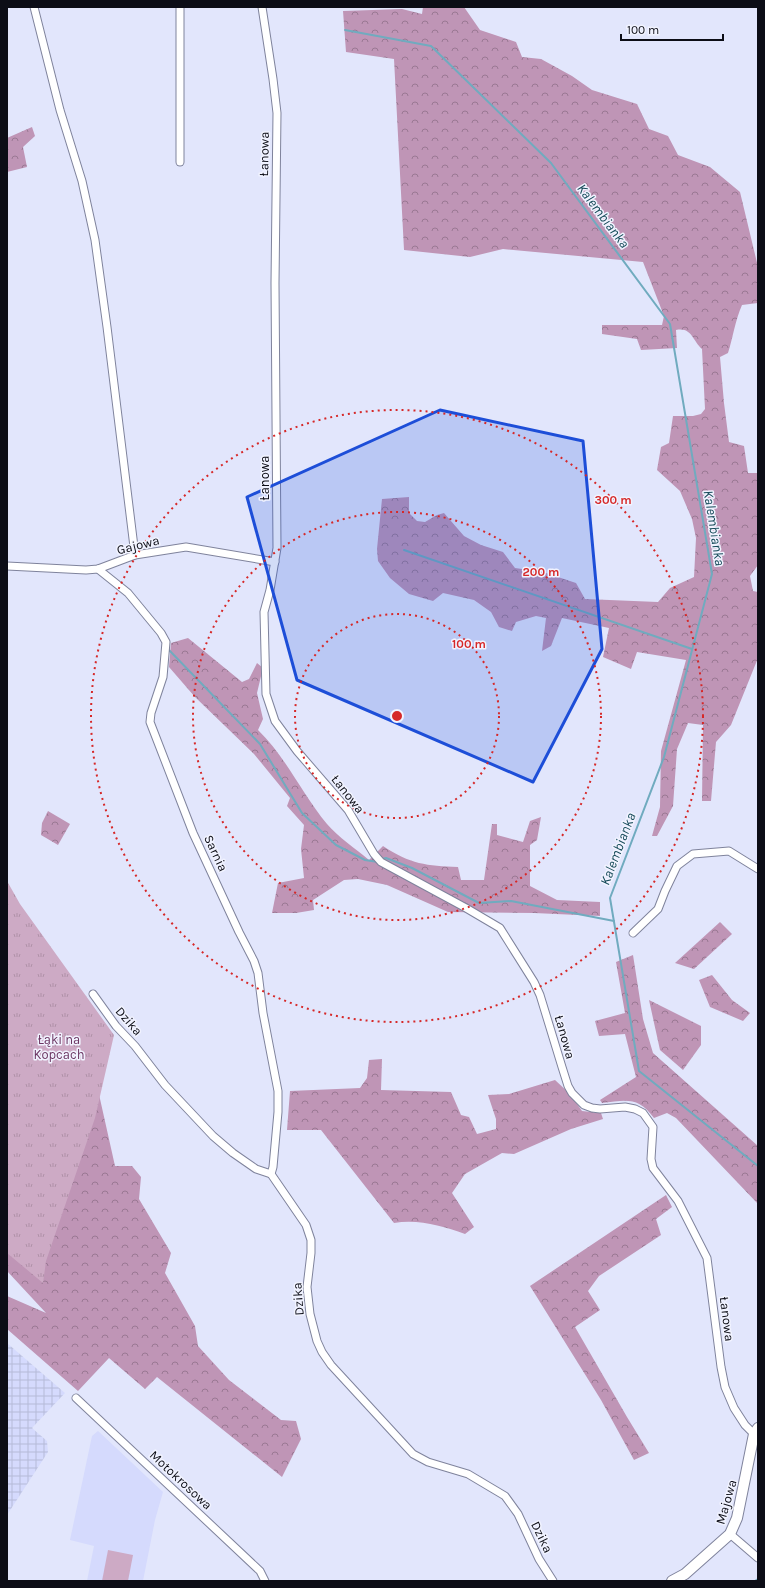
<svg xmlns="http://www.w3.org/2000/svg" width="765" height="1588" font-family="Karla,sans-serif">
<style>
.built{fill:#d5dafd}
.industrial{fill:url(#industrial-grid)}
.green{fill:#cdaac5}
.forest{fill:url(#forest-crowns)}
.park{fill:url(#park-tufts)}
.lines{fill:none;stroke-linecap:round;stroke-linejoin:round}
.stream{stroke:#70abbf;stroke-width:2}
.street-casing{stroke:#7f839c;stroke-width:9}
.secondary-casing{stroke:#7f839c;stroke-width:12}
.street{stroke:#fff;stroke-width:7}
.secondary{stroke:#fff;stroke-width:10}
.marked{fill:#1d4ed8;fill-opacity:0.2;stroke:#1d4ed8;stroke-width:3;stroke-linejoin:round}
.ring{fill:none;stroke:#d62828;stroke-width:2;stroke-dasharray:2 4}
.labels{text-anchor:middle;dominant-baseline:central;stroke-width:3;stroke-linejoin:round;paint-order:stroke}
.street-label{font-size:13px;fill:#0c0d16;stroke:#f1f3ff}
.park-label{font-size:13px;fill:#6b3562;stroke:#f1f3ff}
.water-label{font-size:14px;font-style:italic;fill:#164a59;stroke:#f1f3ff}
.centre{fill:#d62828;stroke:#f1f3ff;stroke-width:2}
.ring-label{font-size:12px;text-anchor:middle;font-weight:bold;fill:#d62828;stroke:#f1f3ff;stroke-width:3;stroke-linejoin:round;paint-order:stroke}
</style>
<defs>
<pattern id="industrial-grid" width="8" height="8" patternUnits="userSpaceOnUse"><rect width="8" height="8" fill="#d5dafd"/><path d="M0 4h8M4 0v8" fill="none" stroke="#b6bad8"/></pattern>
<pattern id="forest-crowns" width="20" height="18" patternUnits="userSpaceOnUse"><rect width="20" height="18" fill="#bf95b6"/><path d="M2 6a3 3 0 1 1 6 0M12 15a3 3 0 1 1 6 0" fill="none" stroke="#9a7893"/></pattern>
<pattern id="park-tufts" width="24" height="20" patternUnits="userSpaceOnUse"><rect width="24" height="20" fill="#cdaac5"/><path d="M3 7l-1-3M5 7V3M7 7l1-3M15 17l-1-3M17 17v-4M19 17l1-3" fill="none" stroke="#af91a8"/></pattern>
</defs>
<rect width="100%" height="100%" fill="#e2e6fc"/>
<path class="built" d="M98 1431 163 1492 155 1520 143 1581H87L94 1546 70 1540 92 1436Z"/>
<path class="industrial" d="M7 1343 65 1393 32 1428 47 1441 48 1452 7 1515Z"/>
<path class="green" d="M108 1550 133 1555 128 1581H102Z"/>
<g class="forest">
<path d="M423 7H464L480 30 516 42 522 57 541 59 572 76 592 90 637 104 649 129 668 136 678 155 710 167 740 192 758 267V303L742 305C735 321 733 337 728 353L720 357 724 403 729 442 744 446 748 473H758V565L750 576 753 591 758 592V658L731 725 716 742 711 801H702L703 725 688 723 677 749 673 806 657 836H652L660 807 661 751 686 660 637 652 631 669 603 657 609 628 562 618 551 646 542 651 546 618 536 616 516 622 512 631 499 627 491 612 474 600 443 593 433 601 409 594 390 578 378 561 377 549 382 499 409 497V513L417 521 425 522 437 515 444 513 464 536 481 545 503 552 515 568 543 572 576 583 585 599 658 602 670 588 694 577 696 538 692 519 680 491 657 470 661 447 669 443 673 416H693L701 414 705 409 702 349C692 340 692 327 676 330L677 348 641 350 637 339 602 334V325H662L664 316 643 262 503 249 470 257 404 250 394 59 346 52 343 11 402 9 422 14Z"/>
<path d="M32 127 35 136 23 147 27 167 7 172V138Z"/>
<path d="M188 638 242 682 249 679 257 663 263 668 257 693 263 719 258 730C286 757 302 794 327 824 338 837 356 849 369 860L383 846C410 864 427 866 458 867L461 880H484L492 824H497V835L523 842 530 821 541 817 537 840 530 845V886L557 900 600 902V916L534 913 448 912 387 885 358 879 344 880 313 900 314 910 296 913H272L278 883 304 878 301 849 304 825 287 806 290 798 254 754 195 697 169 667 171 643Z"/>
<path d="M48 811 70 824 58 845 41 835 42 823Z"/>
<path d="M720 922 732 934 694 969 675 963Z"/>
<path d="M633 955 643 1019 653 1053 758 1146V1204L676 1118 667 1113 654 1118C638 1096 626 1100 602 1103L600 1100 636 1077 625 1034 599 1036 595 1021 625 1013 616 962Z"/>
<path d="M712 975 732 1000 750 1013 743 1021 710 1007 699 980Z"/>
<path d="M649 1000 701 1026V1045L683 1070 660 1050Z"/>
<path d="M382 1059 381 1090 451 1092 461 1115 469 1117 477 1134 496 1129V1119L488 1095 509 1094 555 1080 570 1094 582 1111 601 1113 603 1119 571 1129 514 1154 502 1153 465 1174 452 1193 474 1227 465 1234C442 1226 419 1219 394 1223L321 1130H287L290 1091 360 1088 367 1078 369 1060Z"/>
<path d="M94 1072 115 1166H132L141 1177 139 1199 171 1253 165 1273 195 1326 198 1346 229 1380 281 1420 296 1421 301 1439 282 1477 157 1377 145 1389 109 1358 78 1391 7 1329V1296L46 1313 7 1271V1127Z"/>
<path d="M666 1195 672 1207 656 1219 661 1235 599 1276 588 1291 600 1310 575 1327 627 1417 649 1453 634 1460 601 1400 530 1286Z"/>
</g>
<path class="park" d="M7 881 20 904 114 1035 95 1118 46 1261 43 1283 7 1253Z"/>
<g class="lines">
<g class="stream">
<path d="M345 30 431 46 551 163 670 324 712 574 664 757 610 898 639 1071 758 1166"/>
<path d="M404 550 692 649"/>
<path d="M168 649 260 744 302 813 336 845 365 860 378 862"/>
<path d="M382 859 386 858 412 868 479 903 511 901 614 921"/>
<path d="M755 1581 758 1579"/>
</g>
<defs>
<g id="street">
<path d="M34 7 60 110 82 181 95 240 107 327 135 555"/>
<path d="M180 7V162"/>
<path d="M262 7 273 79 277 113 275 283 277 548 270 590 264 612 266 694 275 721 297 751 348 810 374 854 381 862 466 908 500 928 534 982 540 995 562 1067 568 1086 572 1093 584 1105 592 1108 600 1109 625 1107 635 1109 643 1113 653 1127 651 1159 653 1168 678 1201 707 1258 721 1367 725 1387 734 1408 745 1425 754 1434"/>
<path d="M7 566 86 570 98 569 135 555 186 547 275 562"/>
<path d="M98 569 128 593 161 633 166 642 163 677 151 713 150 722 193 833 239 932 254 961 258 973 263 1013 278 1091V1112L273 1167 271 1174"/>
<path d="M633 933 658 909 665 891 677 866 693 854 729 851 758 869"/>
<path d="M93 994 116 1026 135 1046 165 1085 213 1136 233 1153 256 1169 271 1174 306 1225 311 1240V1253L307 1287 310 1314 317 1341 322 1352 331 1365 413 1454 428 1462 468 1474 505 1496 518 1514 539 1559 553 1581"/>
<path d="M76 1398 260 1571 265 1581"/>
<path d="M730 1534 758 1558"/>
</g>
<path id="secondary" d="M672 1581 685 1574 730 1534 737 1518 754 1434 758 1428"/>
</defs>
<use href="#street" class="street-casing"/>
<use href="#secondary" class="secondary-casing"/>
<use href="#street" class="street"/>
<use href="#secondary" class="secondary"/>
</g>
<path class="marked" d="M440 410 583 441 602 649 533 782 297 680 247 497Z"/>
<g class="ring">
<circle cx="397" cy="716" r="102"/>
<circle cx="397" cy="716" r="204"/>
<circle cx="397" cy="716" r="306"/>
</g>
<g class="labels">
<g class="street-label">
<text transform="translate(264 154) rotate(-89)">Łanowa</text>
<text transform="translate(264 478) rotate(-90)">Łanowa</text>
<text transform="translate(138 545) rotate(-14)">Gajowa</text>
<text transform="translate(348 794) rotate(52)">Łanowa</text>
<text transform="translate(216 853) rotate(65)">Sarnia</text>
<text transform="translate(129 1021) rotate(49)">Dzika</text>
<text transform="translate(565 1037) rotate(74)">Łanowa</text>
<text transform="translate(298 1299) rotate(-94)">Dzika</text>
<text transform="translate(727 1319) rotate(83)">Łanowa</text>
<text transform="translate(181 1480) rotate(43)">Motokrosowa</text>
<text transform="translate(726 1502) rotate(-74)">Majowa</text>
<text transform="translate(542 1537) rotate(64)">Dzika</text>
</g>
<g class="park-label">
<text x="59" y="1039">Łąki na<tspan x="59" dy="15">Kopcach</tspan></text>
</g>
<g class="water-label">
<text transform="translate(603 216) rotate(53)">Kalembianka</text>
<text transform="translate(714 528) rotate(81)">Kalembianka</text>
<text transform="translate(618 849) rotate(-69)">Kalembianka</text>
</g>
</g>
<circle cx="397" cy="716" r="6" class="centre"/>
<g class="ring-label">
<text x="613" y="504">300 m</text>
<text x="541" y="576">200 m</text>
<text x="469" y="648">100 m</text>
</g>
<rect width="765" height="1588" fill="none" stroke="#0c0d16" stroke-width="16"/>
<path d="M621 34v6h102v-6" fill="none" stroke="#0c0d16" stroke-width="2"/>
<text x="627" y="34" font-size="12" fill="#0c0d16" stroke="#f1f3ff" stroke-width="3" paint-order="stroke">100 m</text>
</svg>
